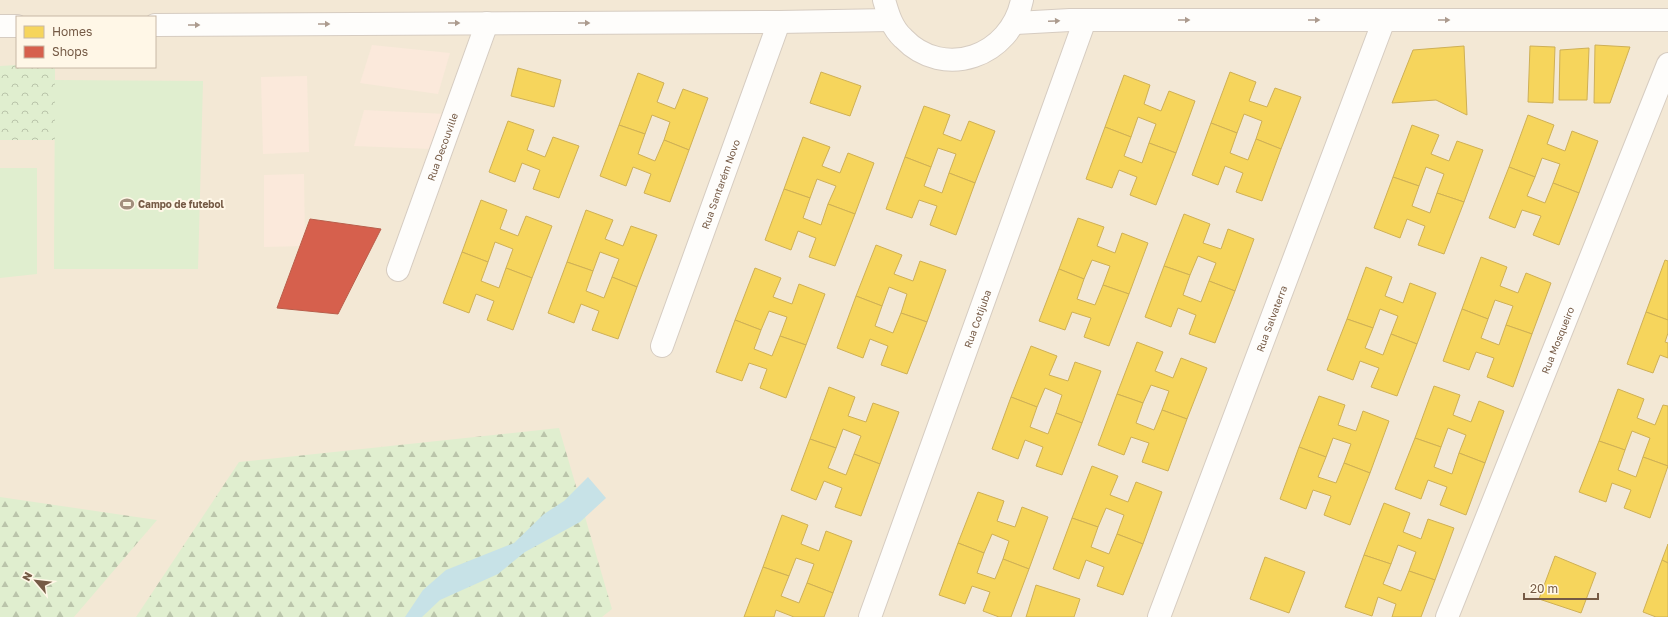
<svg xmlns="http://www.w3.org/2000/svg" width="1668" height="617" font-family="'Golos Text',sans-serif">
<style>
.residential{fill:#f3e8d5;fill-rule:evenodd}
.commercial{fill:#fbe9db}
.grass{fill:#e0eecf}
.forest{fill:url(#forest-firs)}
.park{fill:url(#park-crowns)}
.water{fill:#c7e2e7}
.homes{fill:#f6d55c;stroke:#cfb055}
.shops{fill:#d6604d;stroke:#b95e4b}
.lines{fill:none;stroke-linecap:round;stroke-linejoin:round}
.minor-casing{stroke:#d6ccc1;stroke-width:24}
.minor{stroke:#fefdfb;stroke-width:22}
.oneway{fill:#ac9b8e}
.labels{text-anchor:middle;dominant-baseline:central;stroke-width:4;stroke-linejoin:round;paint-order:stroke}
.street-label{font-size:10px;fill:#755a45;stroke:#fff7e7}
.poi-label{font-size:10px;font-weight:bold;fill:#755a45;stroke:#fff7e7;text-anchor:start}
</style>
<defs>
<pattern id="forest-firs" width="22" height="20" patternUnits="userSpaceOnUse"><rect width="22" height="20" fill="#e0eecf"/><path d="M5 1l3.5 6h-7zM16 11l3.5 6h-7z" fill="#bac4aa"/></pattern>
<pattern id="park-crowns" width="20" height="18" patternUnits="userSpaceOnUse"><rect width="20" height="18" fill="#e0eecf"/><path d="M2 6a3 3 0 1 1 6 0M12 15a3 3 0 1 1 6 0" fill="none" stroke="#bac4aa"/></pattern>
</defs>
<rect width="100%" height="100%" fill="#f7f1e6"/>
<path class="residential" d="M0 0H1668V617H0ZM17 17H155V67H17Z"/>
<g class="commercial">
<path d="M372 45 450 53 438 94 360 83Z"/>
<path d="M307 76 309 152 263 154 261 77Z"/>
<path d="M364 110 446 114 432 149 354 146Z"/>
<path d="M304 174 305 246 264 247V175Z"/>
</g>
<g class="grass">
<path d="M55 80 203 81 198 269H54Z"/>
<path d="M0 168H37V274L0 278Z"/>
</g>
<g class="forest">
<path d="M559 428 612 609 602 617H136L239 462Z"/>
<path d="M0 497 157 520 74 617H0Z"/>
</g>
<path class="park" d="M17 65V67H55V140H0V66Z"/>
<path class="water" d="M588 477 606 498 580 522 525 552 498 574 440 600 422 617H405L423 590 446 570 514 543 544 514 564 501Z"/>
<g class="homes">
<path d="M1595 45 1630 47 1610 103H1594Z"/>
<path d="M1464 46 1467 115 1436 100 1392 103 1413 50Z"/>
<path d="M1530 46 1555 47 1553 103 1528 102Z"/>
<path d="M1589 48 1587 100H1559L1560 50Z"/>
<path d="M518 68 561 80 554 107 511 96Z"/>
<path d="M821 72 861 86 850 116 810 103Z"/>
<path d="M1230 72 1256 82 1249 101 1267 107 1275 88 1301 97 1281 149 1256 139 1262 121 1244 114 1237 133 1211 123Z"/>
<path d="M638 73 664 83 657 102 675 109 683 89 708 98 689 150 664 140 670 122 652 115 645 134 619 125Z"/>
<path d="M1124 75 1150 85 1144 104 1161 111 1169 91 1195 101 1176 153 1149 143 1156 124 1138 117 1131 137 1105 127Z"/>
<path d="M924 106 950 115 943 134 961 141 969 121 995 131 975 183 949 173 956 154 938 148 931 167 905 157Z"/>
<path d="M1528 115 1554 125 1547 144 1565 151 1572 131 1598 141 1579 193 1553 183 1560 164 1542 158 1535 177 1509 167Z"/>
<path d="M508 121 534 130 527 150 545 157 553 137 579 146 559 198 533 189 540 170 522 163 515 182 489 172Z"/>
<path d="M1211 123 1237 133 1230 153 1248 160 1256 139 1281 149 1262 201 1236 192 1243 173 1225 166 1218 185 1192 175Z"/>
<path d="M619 125 645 134 638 154 655 161 664 140 689 150 670 202 644 193 651 174 633 167 626 186 600 176Z"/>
<path d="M1412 125 1439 135 1431 154 1449 161 1457 141 1483 150 1464 202 1437 193 1444 174 1426 167 1419 186 1393 177Z"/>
<path d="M1105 127 1131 137 1124 156 1142 163 1149 143 1176 153 1156 205 1130 195 1137 177 1119 170 1112 188 1086 179Z"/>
<path d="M803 137 830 147 822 166 840 173 848 153 874 163 855 214 828 204 836 186 817 179 810 198 784 189Z"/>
<path d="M905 157 931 167 924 186 942 193 949 173 975 183 956 235 930 225 937 206 919 200 912 218 886 209Z"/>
<path d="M1509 167 1535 177 1527 196 1545 203 1553 183 1579 193 1559 245 1533 235 1541 216 1522 210 1515 228 1489 218Z"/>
<path d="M1393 177 1419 186 1412 206 1430 213 1437 193 1464 202 1444 254 1418 245 1425 226 1407 219 1400 238 1374 228Z"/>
<path d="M784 189 810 198 803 218 821 225 828 204 855 214 835 266 809 257 816 238 798 231 791 250 765 240Z"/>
<path d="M481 200 507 210 500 229 518 236 526 216 552 226 532 278 506 268 513 249 495 242 488 262 462 252Z"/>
<path d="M586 210 613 220 605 239 623 246 631 226 657 235 637 287 612 277 619 259 600 252 593 271 567 262Z"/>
<path d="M1184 214 1210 224 1203 243 1221 249 1228 229 1254 239 1235 291 1209 281 1216 263 1198 256 1190 275 1164 266Z"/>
<path d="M1078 218 1104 227 1097 246 1115 253 1122 233 1148 243 1129 294 1103 285 1110 266 1092 260 1084 279 1059 269Z"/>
<path d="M876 245 902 255 894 274 913 281 920 261 946 270 927 322 901 313 907 294 889 287 882 306 856 296Z"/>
<path d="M462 252 488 262 481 281 499 288 506 268 532 278 513 330 487 320 494 301 476 294 469 313 443 303Z"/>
<path d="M1481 257 1507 267 1500 286 1518 293 1526 273 1551 283 1532 334 1506 325 1513 306 1495 300 1488 319 1462 309Z"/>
<path d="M1665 260 1668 261V320L1646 312Z"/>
<path d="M567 262 593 271 586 291 604 298 612 277 637 287 618 339 592 330 599 311 581 304 574 323 548 313Z"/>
<path d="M1164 266 1190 275 1183 295 1201 302 1209 281 1235 291 1215 343 1189 334 1196 315 1178 308 1171 327 1145 317Z"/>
<path d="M1366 267 1392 277 1385 296 1403 303 1410 283 1436 293 1417 344 1391 334 1398 316 1380 309 1373 328 1347 319Z"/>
<path d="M755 268 781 278 773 297 792 304 799 284 825 294 806 345 780 336 787 317 769 311 761 330 735 320Z"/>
<path d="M1059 269 1084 279 1077 299 1095 305 1103 285 1129 294 1109 346 1084 337 1091 318 1072 312 1065 330 1039 321Z"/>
<path d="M856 296 882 306 875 326 893 333 901 313 927 322 907 374 881 365 888 346 870 339 863 358 837 348Z"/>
<path d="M1462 309 1488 319 1481 338 1499 345 1506 325 1532 334 1513 387 1487 377 1494 358 1476 352 1469 370 1443 361Z"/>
<path d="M1646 312 1668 320V333L1665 342 1668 343V358L1660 355 1653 373 1627 364Z"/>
<path d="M1347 319 1373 328 1365 348 1383 355 1391 334 1417 344 1397 396 1371 387 1379 368 1360 361 1353 380 1327 370Z"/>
<path d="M735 320 761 330 754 349 772 356 780 336 806 345 786 398 760 388 767 369 749 363 742 381 716 372Z"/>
<path d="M1137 342 1163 352 1155 371 1173 378 1181 358 1207 368 1187 419 1162 410 1169 391 1151 385 1143 403 1117 394Z"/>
<path d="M1031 346 1057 356 1049 375 1068 381 1075 362 1101 371 1082 423 1056 413 1062 395 1045 388 1037 407 1011 397Z"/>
<path d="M1434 386 1460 395 1453 415 1471 422 1479 401 1504 411 1485 463 1459 453 1466 435 1448 428 1441 447 1415 438Z"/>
<path d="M829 387 855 397 848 416 866 422 873 403 899 412 880 464 854 454 861 436 843 429 836 448 810 439Z"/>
<path d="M1618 389 1644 399 1637 418 1655 425 1663 405 1668 406V466L1643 457 1650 438 1632 431 1625 450 1599 441Z"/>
<path d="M1117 394 1143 403 1136 423 1154 430 1162 410 1187 419 1168 471 1142 462 1149 443 1131 437 1124 455 1098 445Z"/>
<path d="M1319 396 1345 405 1338 425 1356 431 1363 411 1389 421 1370 473 1344 463 1351 444 1333 438 1326 457 1299 447Z"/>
<path d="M1011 397 1037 407 1030 427 1048 434 1056 413 1082 423 1062 475 1036 466 1043 447 1025 440 1018 459 992 449Z"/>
<path d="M1415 438 1441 447 1434 467 1452 474 1459 453 1485 463 1466 515 1440 505 1447 487 1428 480 1421 499 1395 489Z"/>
<path d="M810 439 836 448 828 468 846 475 854 454 880 464 861 516 835 507 842 488 824 481 816 500 791 490Z"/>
<path d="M1599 441 1625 450 1618 470 1636 477 1643 457 1668 466 1650 518 1624 508 1631 490 1612 483 1606 502 1579 492Z"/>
<path d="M1299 447 1326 457 1318 477 1336 483 1344 463 1370 473 1350 525 1324 515 1331 496 1313 490 1306 509 1280 499Z"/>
<path d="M1092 466 1118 476 1110 495 1128 502 1136 482 1162 492 1143 544 1117 534 1124 515 1106 508 1098 527 1072 518Z"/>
<path d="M978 492 1004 501 997 521 1015 527 1022 507 1048 517 1029 569 1003 559 1009 541 992 534 984 553 958 543Z"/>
<path d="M1384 503 1410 513 1403 532 1421 539 1428 519 1454 528 1435 580 1409 571 1416 552 1398 545 1391 564 1364 555Z"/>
<path d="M782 515 808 525 801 544 819 551 826 531 852 541 833 593 807 583 814 564 796 558 789 576 763 567Z"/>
<path d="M1072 518 1098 527 1091 547 1109 554 1117 534 1143 544 1123 595 1097 586 1104 567 1086 560 1079 579 1053 569Z"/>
<path d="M958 543 984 553 977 573 995 579 1003 559 1029 569 1011 617H999L983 611 990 592 972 586 965 604 939 595Z"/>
<path d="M1668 544V563L1662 560Z"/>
<path d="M1364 555 1391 564 1383 584 1401 591 1409 571 1435 580 1421 617H1392L1396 604 1378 597 1372 616 1345 607Z"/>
<path d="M1555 556 1596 573 1581 613 1539 599Z"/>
<path d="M1265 557 1305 572 1289 613 1250 599Z"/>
<path d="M1662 560 1668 563V617H1656L1643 612Z"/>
<path d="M763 567 789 576 781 596 799 603 807 583 833 593 824 617H794L776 610 774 617H744Z"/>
<path d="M1036 585 1080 599 1074 617H1026Z"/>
</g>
<path class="shops" d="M310 219 381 229 338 314 277 308Z"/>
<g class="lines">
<defs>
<g id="minor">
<path d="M884 0C888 14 892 28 903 38 944 81 1011 56 1022 0"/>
<path d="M1015 23 1070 20H1668"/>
<path d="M155 25 779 22 890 20"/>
<path d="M0 26H17"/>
<path id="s1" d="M398 270 487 23"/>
<path id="s2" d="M662 346 779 22"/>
<path id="s3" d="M870 617 1085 20"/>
<path id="s4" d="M1159 617 1384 20"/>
<path id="s5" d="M1447 617 1668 64"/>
</g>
</defs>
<use href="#minor" class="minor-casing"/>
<use href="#minor" class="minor"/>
</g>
<defs><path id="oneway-solid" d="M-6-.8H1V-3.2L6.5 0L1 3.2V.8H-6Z"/></defs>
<g class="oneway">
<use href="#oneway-solid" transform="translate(1184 20)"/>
<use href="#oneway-solid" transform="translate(1314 20)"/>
<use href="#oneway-solid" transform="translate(1444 20)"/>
<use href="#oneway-solid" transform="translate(1054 21) rotate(-3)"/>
<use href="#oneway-solid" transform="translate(454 23)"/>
<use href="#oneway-solid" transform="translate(584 23)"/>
<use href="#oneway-solid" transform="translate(324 24)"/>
<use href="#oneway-solid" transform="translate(194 25)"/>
</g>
<defs>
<symbol id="stadium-bare" viewBox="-9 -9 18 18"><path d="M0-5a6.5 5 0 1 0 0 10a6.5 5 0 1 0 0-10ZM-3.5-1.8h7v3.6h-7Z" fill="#a28f7d" stroke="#fff7e7" stroke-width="2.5" paint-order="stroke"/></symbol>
</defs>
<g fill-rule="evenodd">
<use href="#stadium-bare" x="117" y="194" width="20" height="20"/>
</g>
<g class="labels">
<g class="street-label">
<text stroke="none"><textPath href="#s1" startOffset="131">Rua Decouville</textPath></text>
<text stroke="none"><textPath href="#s2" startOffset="172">Rua Santarém Novo</textPath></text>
<text stroke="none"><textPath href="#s3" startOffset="317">Rua Cotijuba</textPath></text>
<text stroke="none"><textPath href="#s4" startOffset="319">Rua Salvaterra</textPath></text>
<text stroke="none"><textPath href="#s5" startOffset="298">Rua Mosqueiro</textPath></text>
</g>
<g class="poi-label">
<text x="138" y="204">Campo de futebol</text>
</g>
</g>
<rect x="16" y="16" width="140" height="52" fill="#fff7e7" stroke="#c8b8a6"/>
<rect x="24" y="26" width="20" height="12" fill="#f6d55c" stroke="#c8b8a6"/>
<text x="52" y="36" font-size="12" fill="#755a45">Homes</text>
<rect x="24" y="46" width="20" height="12" fill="#d6604d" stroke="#c8b8a6"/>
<text x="52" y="56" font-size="12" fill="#755a45">Shops</text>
<g transform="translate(36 581) rotate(298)" stroke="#fff7e7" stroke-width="3" paint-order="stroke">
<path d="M0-3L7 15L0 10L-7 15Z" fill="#755a45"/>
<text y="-6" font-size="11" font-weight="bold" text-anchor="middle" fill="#755a45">N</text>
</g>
<path d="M1524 593v6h74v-6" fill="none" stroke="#755a45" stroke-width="2"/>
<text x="1530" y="593" font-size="12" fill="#755a45" stroke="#fff7e7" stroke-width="3" paint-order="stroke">20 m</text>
</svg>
